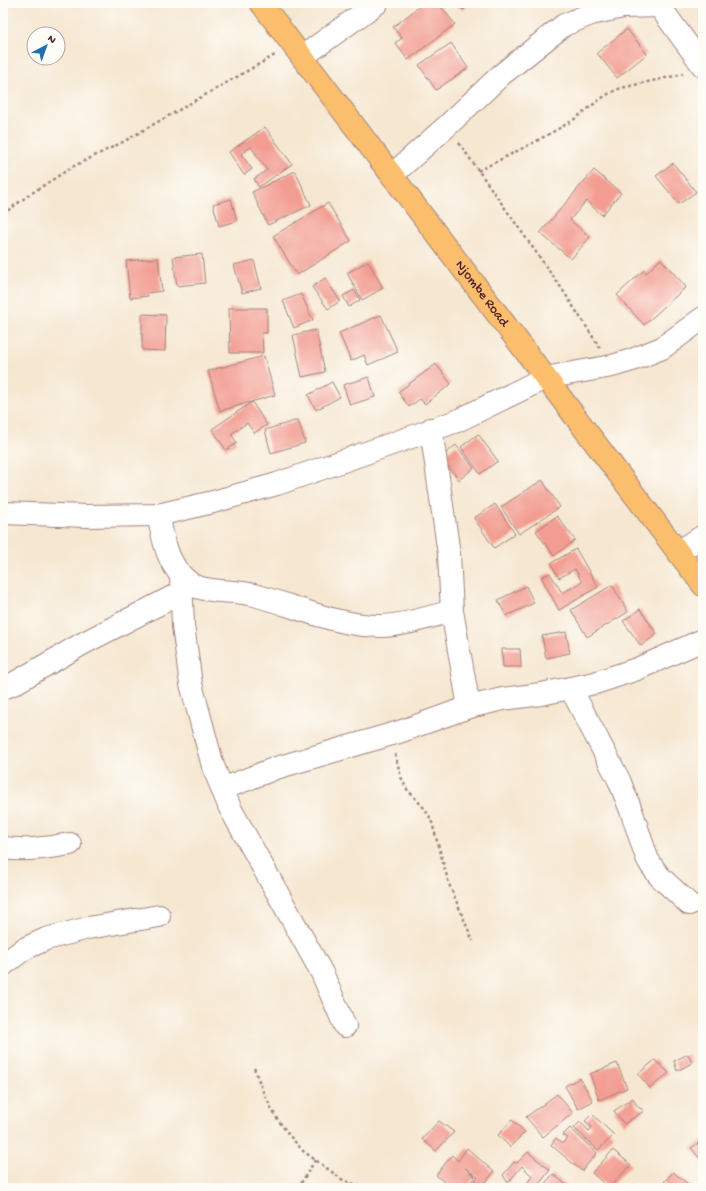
<svg xmlns="http://www.w3.org/2000/svg" width="706" height="1191" font-family="'Gochi Hand',sans-serif">
<style>
.building{fill:#f39d92}
.lines{fill:none;stroke-linecap:round;stroke-linejoin:round}
.minor-casing{stroke:#a0837e;stroke-width:24}
.highway-casing{stroke:#a0837e;stroke-width:24}
.path{stroke:#a0837e;stroke-width:2.5;stroke-dasharray:3 3;stroke-linecap:butt}
.minor{stroke:#fff;stroke-width:22}
.highway{stroke:#fabe6d;stroke-width:22}
.labels{text-anchor:middle;dominant-baseline:central;stroke-width:3.5;stroke-linejoin:round;paint-order:stroke}
.street-label{font-size:14px;fill:#4a1f2b;stroke:#fdfcf7}
</style>
<rect width="100%" height="100%" fill="#fdfcf7"/>
<filter id="ink" filterUnits="userSpaceOnUse"><feTurbulence type="fractalNoise" baseFrequency=".025" numOctaves="2"/><feDisplacementMap in="SourceGraphic" scale="8" xChannelSelector="R" yChannelSelector="G"/><feConvolveMatrix kernelMatrix="1 2 1 2 8 2 1 2 1" color-interpolation-filters="sRGB"/></filter>
<filter id="wash" filterUnits="userSpaceOnUse"><feTurbulence type="fractalNoise" baseFrequency=".012" numOctaves="4" result="noise"/><feDisplacementMap in="SourceGraphic" scale="16" xChannelSelector="R" yChannelSelector="G"/><feGaussianBlur stdDeviation="0.9" result="paint"/><feColorMatrix in="noise" values="0 0 0 0 0 0 0 0 0 0 0 0 0 0 0 0 0 1.4 0 .05"/><feComposite in="paint" operator="in"/></filter>
<g filter="url(#wash)">
<rect width="100%" height="100%" fill="#f6e7d1"/>
<g id="blocks">
<g class="building">
<path d="M424 3H438L455 24 408 60 395 43 402 38 393 27Z"/>
<path d="M451 3H468L464 10Z"/>
<path d="M627 29 647 54 617 78 597 53Z"/>
<path d="M451 43 468 68 436 90 419 65Z"/>
<path d="M265 127 292 164 259 187 254 179 267 170 251 147 241 154 252 169 244 175 229 152Z"/>
<path d="M673 163 696 192 679 204 656 176Z"/>
<path d="M594 170 621 193 602 215 586 201 570 220 590 237 571 259 540 233Z"/>
<path d="M295 171 311 205 268 225 252 192Z"/>
<path d="M231 199 237 221 219 226 213 204Z"/>
<path d="M328 203 351 241 297 275 273 236Z"/>
<path d="M202 254 205 283 177 286 173 257Z"/>
<path d="M158 258 162 291 147 293 148 296 130 298 126 261Z"/>
<path d="M661 259 686 287 644 325 617 295 644 270 646 273Z"/>
<path d="M254 260 261 288 242 293 234 265Z"/>
<path d="M368 261 383 288 362 300 347 273Z"/>
<path d="M325 278 340 301 328 309 312 287Z"/>
<path d="M354 290 360 300 349 307 343 296Z"/>
<path d="M301 294 313 320 294 328 283 301Z"/>
<path d="M229 308H267V333H262L263 353H230Z"/>
<path d="M142 314 166 315 165 351 142 350Z"/>
<path d="M381 315 398 352 368 365 364 355 351 361 339 333Z"/>
<path d="M316 330 325 372 302 377 293 335Z"/>
<path d="M264 356 275 395 220 411 208 371Z"/>
<path d="M436 364 451 384 425 404 420 399 409 407 398 392Z"/>
<path d="M369 377 375 397 350 405 343 385Z"/>
<path d="M332 382 340 397 316 410 308 395Z"/>
<path d="M252 402 267 425 254 433 247 423 231 434 237 443 226 450 212 429Z"/>
<path d="M298 420 305 443 271 453 265 430Z"/>
<path d="M478 434 498 461 480 474 461 447Z"/>
<path d="M456 445 474 468 459 480 441 457Z"/>
<path d="M542 480 560 507 519 534 501 507Z"/>
<path d="M495 504 515 534 494 548 474 518Z"/>
<path d="M557 516 575 540 554 556 536 531Z"/>
<path d="M576 549 598 587 559 610 541 577 550 573 562 593 582 582 575 569 559 578 551 563Z"/>
<path d="M612 585 628 612 587 637 571 610Z"/>
<path d="M526 586 534 603 506 616 498 600Z"/>
<path d="M640 609 657 634 641 646 623 621Z"/>
<path d="M566 632 570 653 546 658 542 636Z"/>
<path d="M502 649H520L521 667H503Z"/>
<path d="M688 1054 692 1063 677 1071 674 1061Z"/>
<path d="M655 1060 669 1073 650 1088 638 1074Z"/>
<path d="M617 1063 627 1088 599 1100 590 1074Z"/>
<path d="M580 1078 593 1101 578 1109 565 1086Z"/>
<path d="M557 1094 573 1113 543 1137 526 1117Z"/>
<path d="M633 1098 637 1106 644 1111 624 1124 614 1111Z"/>
<path d="M592 1114 614 1135 598 1150 574 1128 580 1122 589 1131 592 1127 585 1121Z"/>
<path d="M512 1120 525 1132 510 1147 498 1135Z"/>
<path d="M439 1121 454 1132 436 1151 422 1139Z"/>
<path d="M570 1128 597 1153 582 1171 551 1145 556 1138 563 1143 568 1138 563 1135Z"/>
<path d="M703 1140V1160L702 1161 691 1148Z"/>
<path d="M467 1148 494 1172 481 1188H470L469 1187 478 1177 465 1168 475 1177 466 1188H451L436 1175 452 1155 458 1161Z"/>
<path d="M613 1150 631 1165 609 1188 592 1173Z"/>
<path d="M528 1152 550 1170 536 1188H524L532 1176 522 1166 508 1183 503 1175 514 1162 517 1163Z"/>
<path d="M673 1172 693 1188H670L664 1182Z"/>
<path d="M553 1174 570 1188H541Z"/>
</g>
</g>
</g>
<g filter="url(#ink)">
<use href="#blocks" fill-opacity="0" stroke="#a0837e" stroke-width="1"/>
<g class="lines">
<defs>
<g id="minor">
<path d="M657 3 703 66"/>
<path d="M302 57 377 3"/>
<path d="M392 175 447 126 501 75 564 25 591 14 623 7 659 6"/>
<path d="M431 429 449 554 452 611 469 707"/>
<path d="M3 513 87 516 158 515 213 502 277 484 457 421 545 378 612 366 632 360 662 348 703 318"/>
<path d="M158 515C163 536 166 560 182 576 186 580 192 585 197 587 215 593 235 590 254 595 296 606 339 627 383 626 406 625 429 617 452 611"/>
<path d="M678 552 703 536"/>
<path d="M181 576 183 626 191 684 213 766 230 808 322 973 345 1026"/>
<path d="M3 688 13 684 82 644 182 592"/>
<path d="M571 689 619 780 632 813 647 858 651 865 660 877 689 904"/>
<path d="M222 789 276 768 399 732 469 707 503 699 541 694 595 683 637 669 703 640"/>
<path d="M3 848C26 851 47 848 70 844"/>
<path d="M3 965 24 949 46 939 88 928 159 916"/>
</g>
<g id="highway">
<path id="s1" d="M261 3 703 585"/>
</g>
</defs>
<use href="#minor" class="minor-casing"/>
<use href="#highway" class="highway-casing"/>
<g class="path">
<path d="M459 143 562 289 600 348"/>
<path d="M478 171C509 155 540 140 570 122 589 110 598 97 621 88L683 74"/>
<path d="M3 214 29 195 72 167 121 143 275 55"/>
<path d="M395 754 401 777 406 788 424 808 431 819 449 884 473 941"/>
<path d="M254 1068 264 1094 276 1117 289 1135 303 1151 343 1180 365 1188"/>
<path d="M298 1188 316 1159"/>
</g>
<use href="#minor" class="minor"/>
<use href="#highway" class="highway"/>
</g>
</g>
<g class="labels">
<g class="street-label">
<text stroke="none"><textPath href="#s1" startOffset="365">Njombe Road</textPath></text>
</g>
</g>
<rect width="706" height="1191" fill="none" stroke="#fdfcf7" stroke-width="16"/>
<g transform="translate(46 46) rotate(41)"><circle r="19" fill="#fdfcf7" stroke="#b5a4a5"/>
<path d="M0-3L7 15L0 10L-7 15Z" fill="#1f6fb2"/>
<text y="-6" font-size="11" font-weight="bold" text-anchor="middle" fill="#4a1f2b">N</text>
</g>
</svg>
